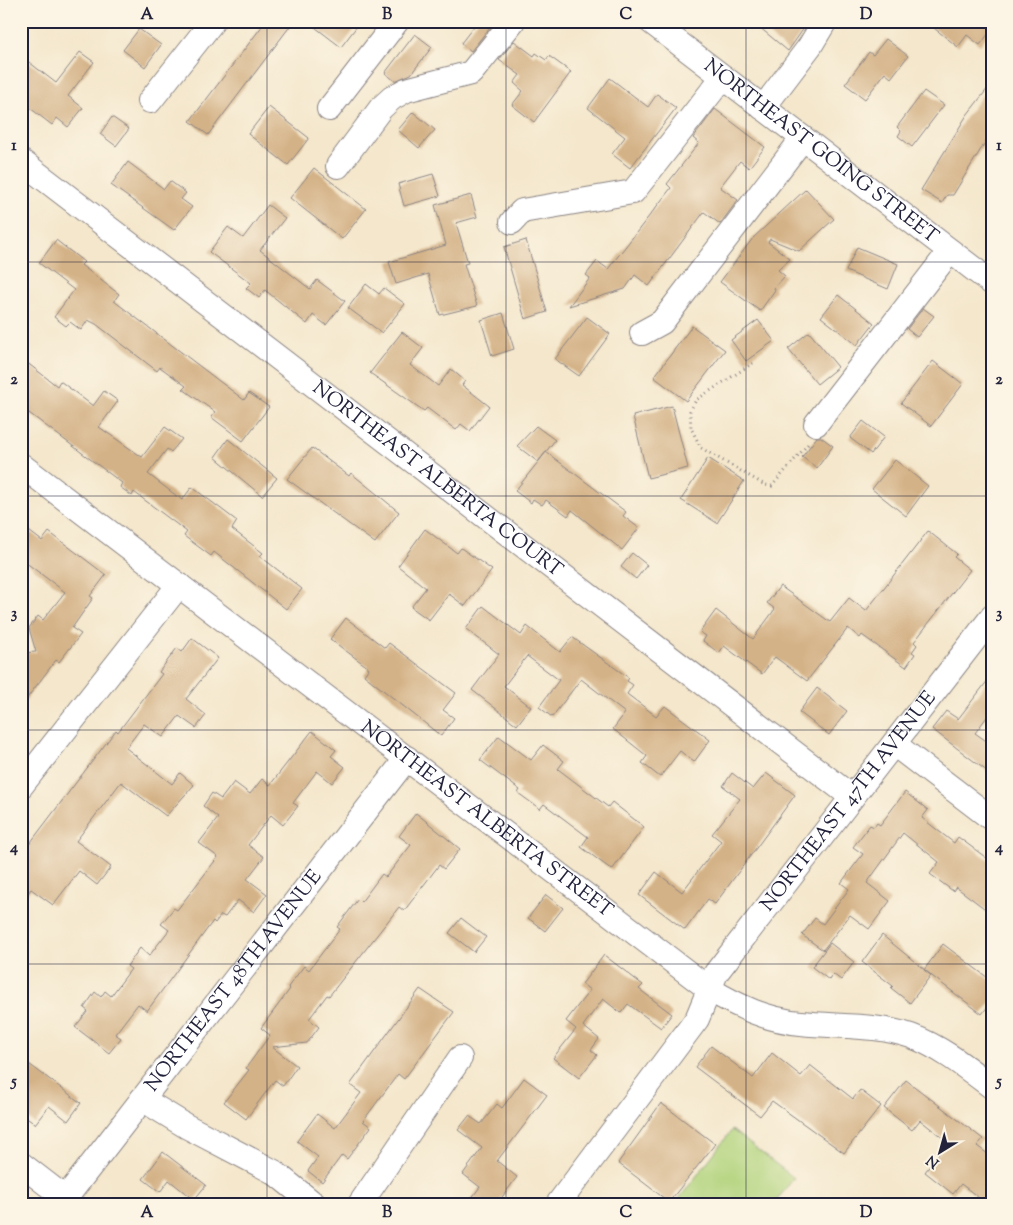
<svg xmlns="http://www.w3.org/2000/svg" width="1013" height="1225" font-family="'Sorts Mill Goudy',serif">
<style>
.green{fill:#b1d37c;stroke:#6a7a5c}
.building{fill:#d4b287}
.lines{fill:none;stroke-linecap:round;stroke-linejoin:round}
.minor-casing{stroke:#8b8484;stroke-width:26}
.path{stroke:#8b8484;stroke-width:3;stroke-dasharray:1 4;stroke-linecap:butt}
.minor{stroke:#fff;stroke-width:24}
.grid{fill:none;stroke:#22223b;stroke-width:1;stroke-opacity:0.55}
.labels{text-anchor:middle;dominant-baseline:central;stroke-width:5;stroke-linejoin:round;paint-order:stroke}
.street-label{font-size:20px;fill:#22223b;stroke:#fcf5e5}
.neatline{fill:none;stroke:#22223b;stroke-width:2}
.grid-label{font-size:16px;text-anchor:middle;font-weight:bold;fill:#22223b}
</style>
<rect width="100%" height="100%" fill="#fcf5e5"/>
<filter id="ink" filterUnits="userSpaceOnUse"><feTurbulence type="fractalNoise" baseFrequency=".02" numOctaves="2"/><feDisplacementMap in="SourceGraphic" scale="10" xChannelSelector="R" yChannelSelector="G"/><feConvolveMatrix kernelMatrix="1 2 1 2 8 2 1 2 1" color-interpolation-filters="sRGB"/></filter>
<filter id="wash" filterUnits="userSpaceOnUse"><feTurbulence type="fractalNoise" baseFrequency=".0096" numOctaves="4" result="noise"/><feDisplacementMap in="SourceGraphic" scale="20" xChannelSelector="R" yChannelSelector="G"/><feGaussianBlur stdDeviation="1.12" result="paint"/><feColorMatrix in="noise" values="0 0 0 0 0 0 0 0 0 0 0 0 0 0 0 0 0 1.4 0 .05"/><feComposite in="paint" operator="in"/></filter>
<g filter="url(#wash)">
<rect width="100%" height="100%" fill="#f4e7cc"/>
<path class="green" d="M732 1130 794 1178 774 1204H675Z"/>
<g id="blocks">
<g class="building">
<path d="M266 21H294L208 135 190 121Z"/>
<path d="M307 21H361L341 47Z"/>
<path d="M478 21H495L471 51 461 43Z"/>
<path d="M752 21H809L788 51Z"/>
<path d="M925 21H992V29L980 45 967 35 958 47Z"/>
<path d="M139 29 161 45 145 67 123 50Z"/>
<path d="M415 34 432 47 411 74 395 81 385 73Z"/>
<path d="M886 39 908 56 891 78 885 73 865 99 845 84 869 52 873 55Z"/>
<path d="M514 41 534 56 536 53 546 60 549 56 571 72 534 122 512 105 523 91 514 83 520 75 499 60Z"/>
<path d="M80 52 94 62 68 96 83 108 68 127 57 118 52 125 21 101V56L56 83Z"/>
<path d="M610 78 648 107 657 94 676 108 630 168 612 154 625 137 588 108Z"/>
<path d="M992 83V131L953 195H947L942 203 921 190 967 115Z"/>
<path d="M924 91 944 105 912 147 898 136 901 131 897 127Z"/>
<path d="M269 107 309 138 288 165 248 134Z"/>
<path d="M715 109 765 147 749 168 740 161 720 187 738 200 720 224 704 212 649 286 635 275 625 289 569 306 590 278 586 275 597 261 608 269 671 188 667 184 699 143 693 138Z"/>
<path d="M413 112 435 130 419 148 398 130Z"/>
<path d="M112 117 129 129 116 146 100 134Z"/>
<path d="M128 162 164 189 170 181 186 193 181 199 192 207 174 230 111 185Z"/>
<path d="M314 168 366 209 342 239 290 198Z"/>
<path d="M433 174 440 196 404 206 398 184Z"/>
<path d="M806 189 834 219 799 251 770 239 768 242 790 259 778 270 785 276 774 288 775 290 760 311 720 282 753 238Z"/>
<path d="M471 195 477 217 456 223 468 263 464 264 477 306 440 315 428 274 396 284 389 262 446 245 435 205Z"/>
<path d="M268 205 285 218 260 250 310 289 317 280 345 301 326 325 313 315 307 324 265 290 259 298 246 288 251 283 209 252 228 227 243 238Z"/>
<path d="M56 240 84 262 81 265 119 294 114 301 244 400 249 393 269 407 243 441 211 417 215 412 183 389 186 386 160 367 157 371 96 324 88 320 81 330 70 322 66 326 54 317 74 290 39 263Z"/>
<path d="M526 240 547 312 525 319 504 247Z"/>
<path d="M857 247 898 264 888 289 846 271Z"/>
<path d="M366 284 379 294 384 288 405 304 382 333 348 308Z"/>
<path d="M838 295 874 323 857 345 821 317Z"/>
<path d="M923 308 934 316 917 337 907 329Z"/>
<path d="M503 313 514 349 492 356 481 320Z"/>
<path d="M587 317 610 334 579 376 555 359Z"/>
<path d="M758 320 774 341 746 361 731 340Z"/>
<path d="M692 326 725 350 686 401 654 377Z"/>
<path d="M402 332 423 348 410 365 438 386 451 369 465 381 462 385 489 406 470 431 461 424 456 430 427 408 424 411 370 373Z"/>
<path d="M809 332 838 367 817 384 788 349Z"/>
<path d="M21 358 57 386 60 381 93 406 104 391 118 401 99 427 142 457 165 427 182 439 171 452 167 449 148 474 182 500 192 487 237 521 232 529 263 553 260 556 302 589 286 609 214 552 211 556 184 536 187 532 134 492 132 496 120 487 122 483 21 407Z"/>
<path d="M933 361 963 384 931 426 901 403Z"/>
<path d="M672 406 688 468 648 478 633 416Z"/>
<path d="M863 421 884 437 871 454 850 438Z"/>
<path d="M536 426 555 440 538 462 517 446Z"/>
<path d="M817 437H821L833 446 817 468 802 457Z"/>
<path d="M228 439 277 478 262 496 215 457Z"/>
<path d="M312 448 349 476 351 473 399 512 375 543 287 479Z"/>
<path d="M546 452 626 512 623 516 639 528 622 550 572 510 568 516 546 500 542 505 533 499 531 503 515 491Z"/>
<path d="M708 458 744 481 717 523 681 500Z"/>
<path d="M895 460 928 486 906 516 872 489Z"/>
<path d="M21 525 42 541 49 532 106 575 90 596 93 598 72 628 81 634 59 662 56 660 21 706V653L36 652 29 628 38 616 43 620 65 592 21 559Z"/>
<path d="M425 529 457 553 461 548 492 570 465 606 449 594 429 620 411 607 426 588 398 566Z"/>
<path d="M928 531 957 554 954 557 970 570 914 642 917 645 912 652 915 654 906 667 862 635 860 638 848 628 807 681 775 657 762 674 724 646 719 653 703 641 706 636 700 632 716 610 753 639 775 609 767 603 780 586 830 622 849 598 866 611Z"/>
<path d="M632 553 647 565 636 579 621 567Z"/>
<path d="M483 606 521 635 527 626 560 652 572 637 629 678 627 681 633 685 627 694 656 716 665 706 710 740 694 762 680 751 660 777 642 763 647 756 613 729 625 713 581 679 552 717 539 707 559 680 527 656 504 686 531 707 517 725 472 690 499 654 466 629Z"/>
<path d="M346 618 385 648 389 643 456 693 443 710 454 718 441 736 364 675 369 668 330 639Z"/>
<path d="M192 638 218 658 186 699 206 715 196 728 179 716 163 737 144 724 126 748 172 784 180 773 194 785 166 816 121 782 76 841 111 867 97 885 79 871 53 905 31 889 21 902V855L116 730 118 732 162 674 159 672 177 648 182 652Z"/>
<path d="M992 675V710L975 733 992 745V775L932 729 946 711 958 719Z"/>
<path d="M817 688 847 711 829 735 799 712Z"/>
<path d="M312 731 336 750 331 756 345 767 332 783 317 771 293 803 298 806 283 825 271 815 248 845 264 857 247 879 267 894 254 912 238 900 225 917 221 915 215 923 213 921 147 1011 138 1004 115 1034 121 1038 109 1053 75 1027 88 1011 84 1008 95 992 101 997 105 991 111 996 131 969 127 966 140 948 149 956 169 930 161 924 174 908 177 910 218 857 199 843 218 818 203 806 212 793 221 799 234 782 250 794 262 779 270 785Z"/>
<path d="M499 736 531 760 543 745 564 761 558 769 608 807 612 802 644 827 612 870 581 847 588 837 544 804 540 809 518 793 520 790 480 760Z"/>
<path d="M732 773 753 789 766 773 795 795 715 904 708 899 685 930 639 895 656 872 682 892 721 841 712 834 740 799 723 786Z"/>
<path d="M905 792 928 810 922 818 954 843 958 837 992 862V914L956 887 953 891 930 874 939 862 903 833 867 883 890 901 869 929 850 915 823 950 802 935 815 918 823 924 849 889 841 883 863 854 853 847 870 825 874 827 877 823 880 825Z"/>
<path d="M416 813 460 849 444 869 439 865 404 911 399 907 329 996 327 995 309 1019 319 1027 307 1043 272 1047 297 1066 283 1086 275 1080 246 1119 224 1102 249 1070 246 1068 270 1035 261 1028 290 989 288 987 304 966 309 970 340 929 337 927 358 899 361 902 382 874 386 877 411 845 399 836Z"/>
<path d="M546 895 563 908 545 931 528 918Z"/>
<path d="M461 918 486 937 474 952 449 933Z"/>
<path d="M882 935 931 975 910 1003 891 988 893 986 862 962Z"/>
<path d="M830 943 854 962 841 980 833 974 829 980 812 967Z"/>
<path d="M943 944 992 981V1001L982 1014 924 970Z"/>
<path d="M604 955 643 985 639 989 672 1014 661 1028 628 1004 621 1013 603 999 583 1026 599 1039 591 1050 597 1055 579 1078 553 1058 576 1029 566 1021 590 990 582 984Z"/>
<path d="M420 989 454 1012 404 1079 398 1074 363 1121 371 1127 347 1159 342 1155 322 1182 308 1171 318 1157 297 1141 317 1114 335 1128 361 1093 350 1085Z"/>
<path d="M711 1046 753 1078 772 1053 801 1076 810 1065 853 1099 860 1090 881 1106 844 1153 772 1101 760 1116 695 1067Z"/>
<path d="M21 1058 81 1103 68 1121 49 1106 35 1124 21 1114Z"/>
<path d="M524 1078 547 1095 497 1161 517 1177 497 1204H467L480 1187 463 1174 482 1148 458 1130 469 1116 481 1124 497 1104 502 1108Z"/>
<path d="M906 1080 983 1139 977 1146 992 1157V1204H987L961 1184 953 1194 925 1172 948 1142 920 1120 912 1130 884 1108Z"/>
<path d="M661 1103 715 1144 669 1202 618 1163Z"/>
<path d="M163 1152 206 1185 194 1200 169 1180 160 1192 143 1179Z"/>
</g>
</g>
</g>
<g filter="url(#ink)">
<use href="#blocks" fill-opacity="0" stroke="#8b8484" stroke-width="1"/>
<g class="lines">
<defs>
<g id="minor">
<path id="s1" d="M650 21 992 283"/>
<path d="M150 101 213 21"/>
<path d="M763 108 810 46 825 21"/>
<path d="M329 109 397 21"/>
<path id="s2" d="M21 161 852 797"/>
<path d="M338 166 381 108 392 98 406 90 471 73 513 21"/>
<path d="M512 222 522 211 633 192 723 77"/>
<path d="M642 333 662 322 803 138"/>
<path d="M816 424 950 251"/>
<path id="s3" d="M21 465 709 989C739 1007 767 1020 801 1023 838 1027 876 1024 911 1036 941 1047 967 1068 992 1087"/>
<path d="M894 744 992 819"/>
<path d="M21 786 179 585"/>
<path d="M142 1099 186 1126 274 1172 314 1204"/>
<path d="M21 1164 65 1198"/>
<path id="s4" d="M61 1204 407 758"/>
<path d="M360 1204 460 1058"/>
<path id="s5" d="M558 1204 697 1019 716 973 992 617"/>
</g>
</defs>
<use href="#minor" class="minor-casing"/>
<path class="path" d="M753 363 696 400 690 411 691 428 701 448 765 485 772 486 808 444"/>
<use href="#minor" class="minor"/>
</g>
</g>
<path class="grid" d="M267 21V1204M506 21V1204M746 21V1204M21 262H992M21 496H992M21 730H992M21 964H992"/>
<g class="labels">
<g class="street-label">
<text stroke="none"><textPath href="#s1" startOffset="215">NORTHEAST GOING STREET</textPath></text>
<text stroke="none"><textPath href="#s2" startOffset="524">NORTHEAST ALBERTA COURT</textPath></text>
<text stroke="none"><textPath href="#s5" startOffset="498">NORTHEAST 47TH AVENUE</textPath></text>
<text stroke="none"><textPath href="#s3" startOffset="585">NORTHEAST ALBERTA STREET</textPath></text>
<text stroke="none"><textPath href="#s4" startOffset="282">NORTHEAST 48TH AVENUE</textPath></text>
</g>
</g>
<rect width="1013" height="1225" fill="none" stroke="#fcf5e5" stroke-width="55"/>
<g transform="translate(940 1152) rotate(217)" stroke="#fcf5e5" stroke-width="4" paint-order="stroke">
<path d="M0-4L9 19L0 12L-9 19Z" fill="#22223b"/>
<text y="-8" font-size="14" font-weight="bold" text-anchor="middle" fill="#22223b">N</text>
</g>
<rect x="28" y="28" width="958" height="1170" class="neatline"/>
<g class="grid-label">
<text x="147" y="19">A</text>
<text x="387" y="19">B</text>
<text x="626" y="19">C</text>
<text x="866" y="19">D</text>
<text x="14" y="150">1</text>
<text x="999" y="150">1</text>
<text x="14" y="384">2</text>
<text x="999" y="384">2</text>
<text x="14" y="618">3</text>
<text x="999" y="618">3</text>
<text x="14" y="852">4</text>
<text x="999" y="852">4</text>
<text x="14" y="1086">5</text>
<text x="999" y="1086">5</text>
<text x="147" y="1217">A</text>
<text x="387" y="1217">B</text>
<text x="626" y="1217">C</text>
<text x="866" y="1217">D</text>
</g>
</svg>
